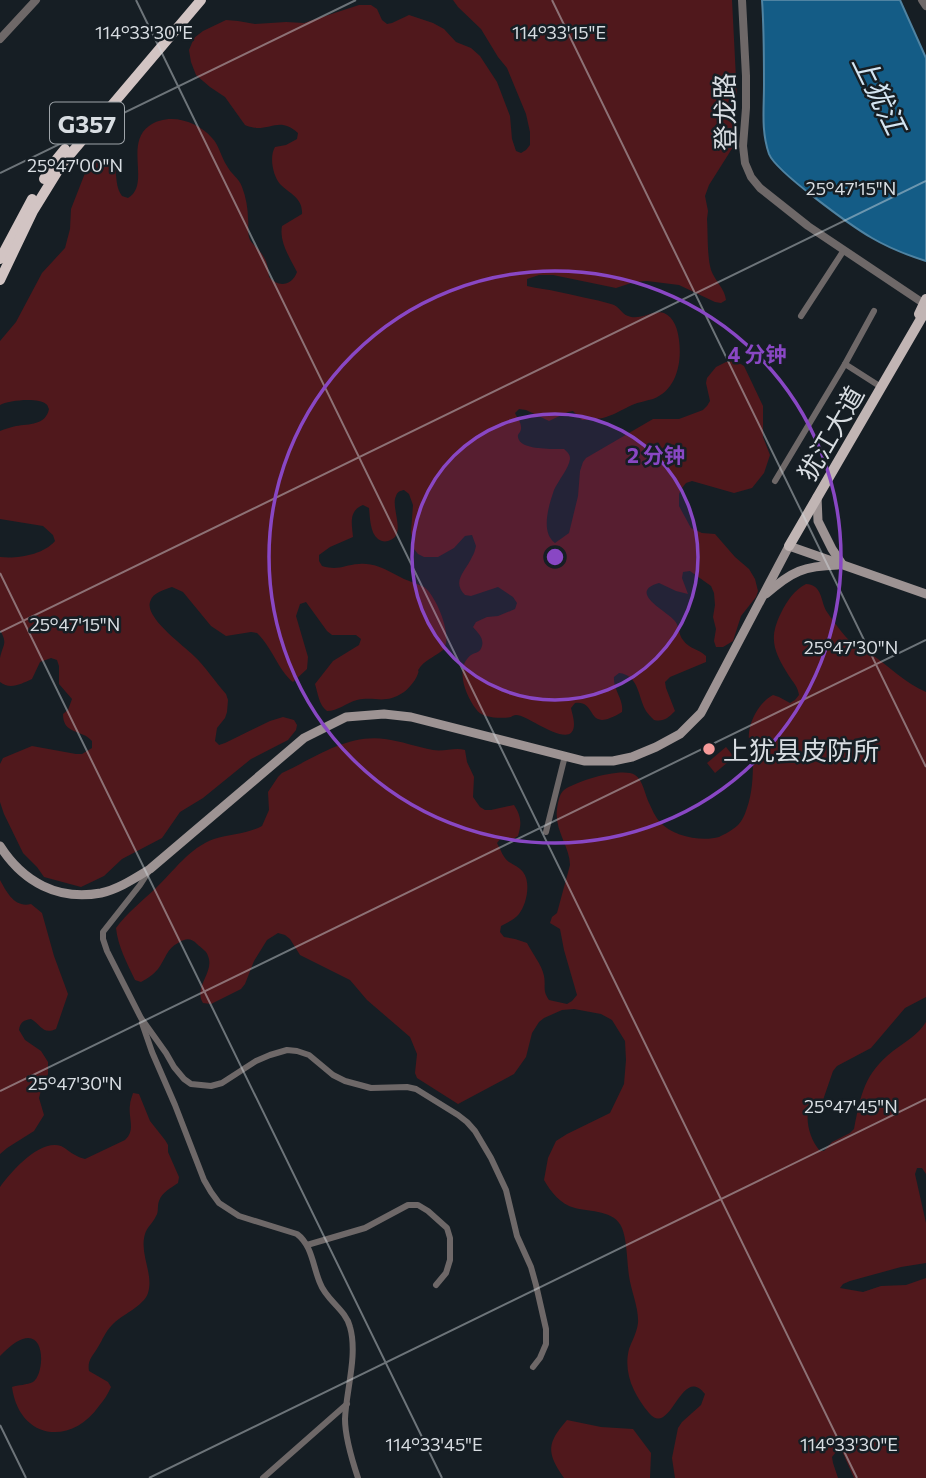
<svg xmlns="http://www.w3.org/2000/svg" width="926" height="1478" font-family="Commissioner,'Noto Sans SC',sans-serif">
<style>
.green{fill:#50181c}
.water{fill:#145c86;stroke:#4f83a2;stroke-width:2}
.lines{fill:none;stroke-linecap:round;stroke-linejoin:round}
.minor{stroke:#6e6868;stroke-width:6}
.tertiary{stroke:#6e6868;stroke-width:8}
.secondary{stroke:#9d9393;stroke-width:9}
.primary{stroke:#c1b5b4;stroke-width:10}
.trunk{stroke:#d2c4c3;stroke-width:10}
.ticks{fill:none;stroke:#d8dde2;stroke-width:2;stroke-opacity:0.45}
.ring{fill:none;stroke:#8947c4;stroke-width:3.5}
.poi-dot{fill:#f59b9a;stroke:#161e24;stroke-width:2.5}
.labels{text-anchor:middle;dominant-baseline:central;stroke-width:5;stroke-linejoin:round;paint-order:stroke}
.shield{fill:#161e24;stroke:#9ea4a9;stroke-width:2}
.shield-label{font-size:24px;font-weight:bold;fill:#d8dde2}
.street-label{font-size:26px;fill:#d8dde2;stroke:#161e24}
.poi-label{font-size:26px;fill:#d8dde2;stroke:#161e24;text-anchor:start}
.water-label{font-size:28px;font-style:italic;fill:#d4e5f2;stroke:#161e24}
.ticks-label{font-size:18px;text-anchor:middle;fill:#d8dde2;stroke:#161e24;stroke-width:5;stroke-linejoin:round;paint-order:stroke}
.centre{fill:#8947c4;stroke:#161e24;stroke-width:3.5}
.ring-label{font-size:21px;text-anchor:middle;font-weight:bold;fill:#8947c4;stroke:#161e24;stroke-width:5;stroke-linejoin:round;paint-order:stroke}
</style>
<rect width="100%" height="100%" fill="#161e24"/>
<g class="green">
<path d="M453 0H732L737 98 733 147 709 185 705 196 708 211 707 219C708 234 707 256 711 270 715 281 725 289 726 300L721 303 715 302 679 285 647 281 634 282 616 288 553 275H539L527 279V286C538 289 548 289 559 292 576 296 594 299 611 304 620 306 621 314 628 316 640 321 655 309 664 313 674 317 678 330 679 340 682 362 677 390 653 399 646 401 639 402 632 405 612 415 605 420 582 420L573 411 568 412 549 421 526 410 519 409 515 413C517 418 522 423 521 429 520 435 516 433 519 440 524 450 555 449 564 449 568 453 570 454 570 459 569 468 558 481 554 490 549 505 540 532 555 543L569 533 578 496 580 471 583 462 586 458 653 419H679L703 410 707 406 710 401 706 383 707 378 716 367 726 362 733 361 739 363 744 366 763 406V437L770 455 764 473 752 488 734 493 692 481 686 483 682 488 679 494V506L691 528 702 533 715 534 735 557 749 569 755 579 758 591 756 597 741 616 733 641 723 647H716L714 641 716 629 713 617 715 605 714 593 711 586 690 571 683 572 682 578 688 594 676 591 659 583C627 592 666 611 674 620 680 626 678 634 683 640 689 649 699 649 706 656V662L670 677 665 682 666 688 675 711C668 718 664 722 654 720 651 717 648 714 646 711 638 697 639 675 619 673L614 677C613 690 624 699 622 712 584 735 599 700 575 703L571 708C572 713 574 719 574 724 574 753 527 714 516 715 514 715 512 716 511 717 501 719 481 718 476 709 466 696 454 668 471 655 476 652 480 653 482 646 484 638 478 633 473 627L476 622 487 617 498 616 515 609 517 603 513 597 498 587 471 596 465 595C451 581 466 571 472 557 474 554 475 550 476 546L472 535 465 536 454 548 438 557H424L418 554 414 549 411 532 413 505 409 494 404 490C400 491 398 491 396 496 390 508 408 536 388 541 384 542 381 541 378 539 370 533 370 517 369 508L363 505C348 511 352 524 353 537L330 547 319 555V561L322 566C339 571 343 565 359 564 376 562 390 572 404 579 411 582 418 584 424 587 436 595 454 638 443 650 436 656 427 659 421 666 415 674 421 667 417 676 415 681 408 689 404 692 385 705 376 696 357 700 346 703 338 711 327 711 319 705 318 694 315 684L333 661 359 645 361 639 356 635H332L327 631 306 602 300 604 296 616 308 657 307 669 293 682C278 670 272 647 257 633L251 632 226 636 211 626 183 592 172 587C164 590 153 592 150 602 145 618 183 645 194 656 206 667 215 682 226 694L228 700 227 712 225 718 217 728 215 741 219 745 225 743 270 721 283 717 294 720 297 725 296 730 288 740 251 759 203 798 180 812 162 838 122 859 104 876 81 887 44 877 37 867 23 853 4 814 0 802V764L3 758 32 746 76 754H82L92 748V741C82 729 63 735 63 714L68 710 72 699 59 684V666L57 660 51 658 40 662 32 679C21 684 10 690 0 682 0 675 0 665 0 658 3 644 8 644 0 630V557C17 559 43 555 55 541L53 535 43 526 0 519V431C5 429 11 427 16 426 29 424 46 425 49 409 48 408 48 405 46 404 39 397 8 400 0 405V341L16 322 42 273 65 248 70 229 71 209 87 168 96 160 107 157C121 166 112 182 122 196L128 198C151 185 124 144 149 126 169 112 197 121 212 138 219 145 221 157 227 166 231 174 239 178 242 187 246 197 248 209 248 219 249 225 247 234 250 240 252 243 255 246 257 248 266 258 268 264 269 277 278 288 292 286 297 272 290 258 279 242 282 226L302 214C303 198 290 194 280 184 273 176 269 157 275 147L286 145 297 139 298 133C281 118 274 128 257 128 255 128 246 126 245 125L225 97 210 87 196 75 191 62 189 50 194 38 203 31 226 20 238 21 255 24 286 22 304 23 359 5H371L377 9 382 20 387 24 392 23 409 15 433 23 444 29 456 42 471 48 480 56 497 82 510 116 512 139 516 151 521 153 526 150 530 145V132L526 114 507 68 498 57 481 29 458 7Z"/>
<path d="M806 584C823 585 820 601 827 612 834 622 843 635 852 643 857 648 865 650 871 654 889 666 905 683 926 692V997L905 1008 871 1048 837 1066 833 1071 823 1100 808 1111C806 1125 811 1141 820 1151H824L832 1142 850 1133 854 1129C861 1094 864 1074 893 1051 905 1042 918 1035 926 1022V1174L922 1168H917L915 1174 926 1223V1263L901 1267 850 1281 843 1284 840 1288 863 1292 881 1286 906 1285 926 1278V1478H854L842 1451 836 1452 832 1457 833 1463 838 1478H675L672 1458 678 1428 682 1422 701 1405 705 1394C681 1363 671 1439 649 1413 634 1395 623 1373 629 1349 632 1341 637 1332 638 1323 639 1308 631 1291 629 1276 627 1262 627 1240 622 1228 615 1210 590 1212 575 1208 560 1204 551 1192 544 1180L548 1158 556 1141 567 1134 610 1113 624 1084 626 1060 625 1041 612 1020 601 1014 574 1009 562 1010 544 1018 539 1022 532 1033 526 1057 514 1074 458 1104 417 1078 415 1073 417 1054 410 1037 367 1000 350 980 300 955 290 939 285 935 278 933 267 940 254 961 245 984 241 989 211 1004 203 1003C193 987 215 972 208 956 207 951 201 948 197 944 191 938 186 938 178 943 167 948 165 960 158 969 153 975 148 978 141 982L135 980C127 963 118 947 116 928 127 913 142 901 155 889 174 871 189 848 214 839 230 834 247 834 262 826L269 810 268 792 278 777 282 773C315 758 346 734 385 739 401 741 417 747 433 750 444 752 455 747 465 750L467 762 474 777 473 797 480 807 485 810H491L514 805C521 816 522 823 518 836L513 839 501 838 497 843C501 850 503 858 509 862 514 865 519 867 523 872 531 882 527 904 519 914 515 919 507 923 501 926L500 932 504 937 515 939 527 943C532 953 542 965 544 976 546 987 542 990 549 1000L567 1004 572 1001 577 995 564 950 560 929 550 923 552 917 557 913 570 865C570 847 554 830 557 809 558 803 559 794 564 790 577 781 622 767 635 775 643 780 645 795 649 803 652 809 655 817 660 822 672 836 701 842 719 837 723 835 729 832 733 829 741 824 744 817 747 808 753 791 753 773 753 755 753 749 750 745 749 740 747 724 759 702 773 695L779 697 790 703 795 700 799 695C798 687 793 682 789 676 774 652 768 639 781 613 787 601 794 590 806 584Z"/>
<path d="M726 747 734 757 715 773 707 763Z"/>
<path d="M0 880C7 893 15 908 31 904L42 913 54 956 68 994 56 1029C43 1035 41 1025 31 1019 23 1020 20 1023 19 1030L25 1040 41 1051 48 1062V1074L41 1090 39 1098 44 1115 34 1131 7 1148 0 1154Z"/>
<path d="M133 1093 139 1094 150 1121 165 1140 168 1145V1152L179 1177 178 1183C171 1188 162 1192 159 1201 157 1206 159 1212 156 1216 153 1223 147 1227 145 1234 139 1254 154 1274 148 1293 144 1306 121 1315 112 1325 105 1332 103 1339 98 1347 93 1356 87 1360 89 1371L108 1382 111 1387C108 1394 104 1400 99 1406 70 1447 19 1439 12 1387 18 1385 27 1385 33 1382 47 1373 47 1307 0 1356V1187C11 1172 39 1139 61 1146 66 1148 70 1153 75 1155 78 1157 82 1158 85 1159L125 1140C136 1130 128 1118 130 1105 130 1101 132 1097 133 1093Z"/>
<path d="M567 1420 601 1427 633 1429 651 1453 650 1478H564C546 1452 547 1443 567 1420Z"/>
</g>
<path class="water" d="M762 0H900L926 58V261C907 255 889 248 872 238 853 227 776 172 769 154 761 131 764 109 764 85 764 57 764 28 762 0Z"/>
<g class="lines">
<g class="minor">
<path d="M801 316 844 250"/>
<path d="M845 364 874 311"/>
<path d="M775 481 845 364 881 387"/>
<path d="M546 832 565 756"/>
<path d="M149 871 140 885 103 932V939L107 951 141 1018 166 1053 174 1067 184 1079 191 1084 211 1086 222 1083 256 1061 270 1055 287 1050 297 1051 309 1055 333 1075 345 1081 371 1088 407 1087 416 1089 458 1115 467 1122 475 1131 491 1158 506 1190 517 1236 531 1267 536 1285 546 1329V1344L540 1358 533 1367"/>
<path d="M142 1023 152 1052 175 1105 204 1180 211 1192 219 1203 239 1216 297 1234C312 1245 313 1267 320 1283 326 1300 346 1310 350 1327 358 1355 346 1391 345 1419 345 1438 352 1460 358 1478"/>
<path d="M307 1245 365 1228 408 1205H418L428 1211 447 1228 450 1238V1260L446 1273 436 1285"/>
<path d="M263 1478 347 1404"/>
</g>
<g class="tertiary">
<path d="M742 0 746 76V108L743 146 745 163 751 177 760 188 808 226 926 305"/>
<path d="M922 0 926 6"/>
<path d="M0 39 36 0"/>
</g>
<g class="secondary">
<path d="M817 497 818 521 832 549 842 564"/>
<path d="M766 594C792 571 804 566 838 565"/>
<path d="M0 846C23 882 58 901 101 893 119 889 135 878 150 869L304 738 346 717 384 714 411 717 584 761H613L632 757 656 747 680 734 701 713 789 546 926 594"/>
</g>
<g class="primary">
<path d="M919 314 926 299"/>
<path d="M789 546 926 310"/>
</g>
<g class="trunk">
<path d="M44 179 56 160 65 149"/>
<path d="M0 259 32 199"/>
<path d="M0 280 33 211 62 164 201 0"/>
</g>
</g>
<path class="ticks" d="M136 0 857 1478M552 0 926 767M0 173 356 0M0 573 442 1478M0 632 926 181M0 1091 926 640M0 1425 26 1478M149 1478 926 1099"/>
<circle cx="555" cy="557" r="143" fill="#8947c4" fill-opacity=".12"/>
<g class="ring">
<circle cx="555" cy="557" r="143"/>
<circle cx="555" cy="557" r="286"/>
</g>
<circle class="poi-dot" cx="709" cy="749" r="7"/>
<g class="labels">
<rect class="shield" x="50" y="102.5" width="74" height="41" rx="5"/>
<g class="shield-label">
<text x="87" y="123">G357</text>
</g>
<g class="street-label">
<text transform="translate(724 112) rotate(-91)">登龙路</text>
<text transform="translate(830 433) rotate(-60)">犹江大道</text>
</g>
<g class="poi-label">
<text x="723" y="749">上犹县皮防所</text>
</g>
<g class="water-label">
<text transform="translate(880 94) rotate(64)">上犹江</text>
</g>
</g>
<g class="ticks-label">
<text x="144" y="39">114°33'30"E</text>
<text x="559" y="39">114°33'15"E</text>
<text x="75" y="172">25°47'00"N</text>
<text x="851" y="195">25°47'15"N</text>
<text x="75" y="631">25°47'15"N</text>
<text x="851" y="654">25°47'30"N</text>
<text x="75" y="1090">25°47'30"N</text>
<text x="851" y="1113">25°47'45"N</text>
<text x="434" y="1451">114°33'45"E</text>
<text x="849" y="1451">114°33'30"E</text>
</g>
<circle cx="555" cy="557" r="10" class="centre"/>
<g class="ring-label">
<text x="757" y="362">4 分钟</text>
<text x="656" y="463">2 分钟</text>
</g>
</svg>
